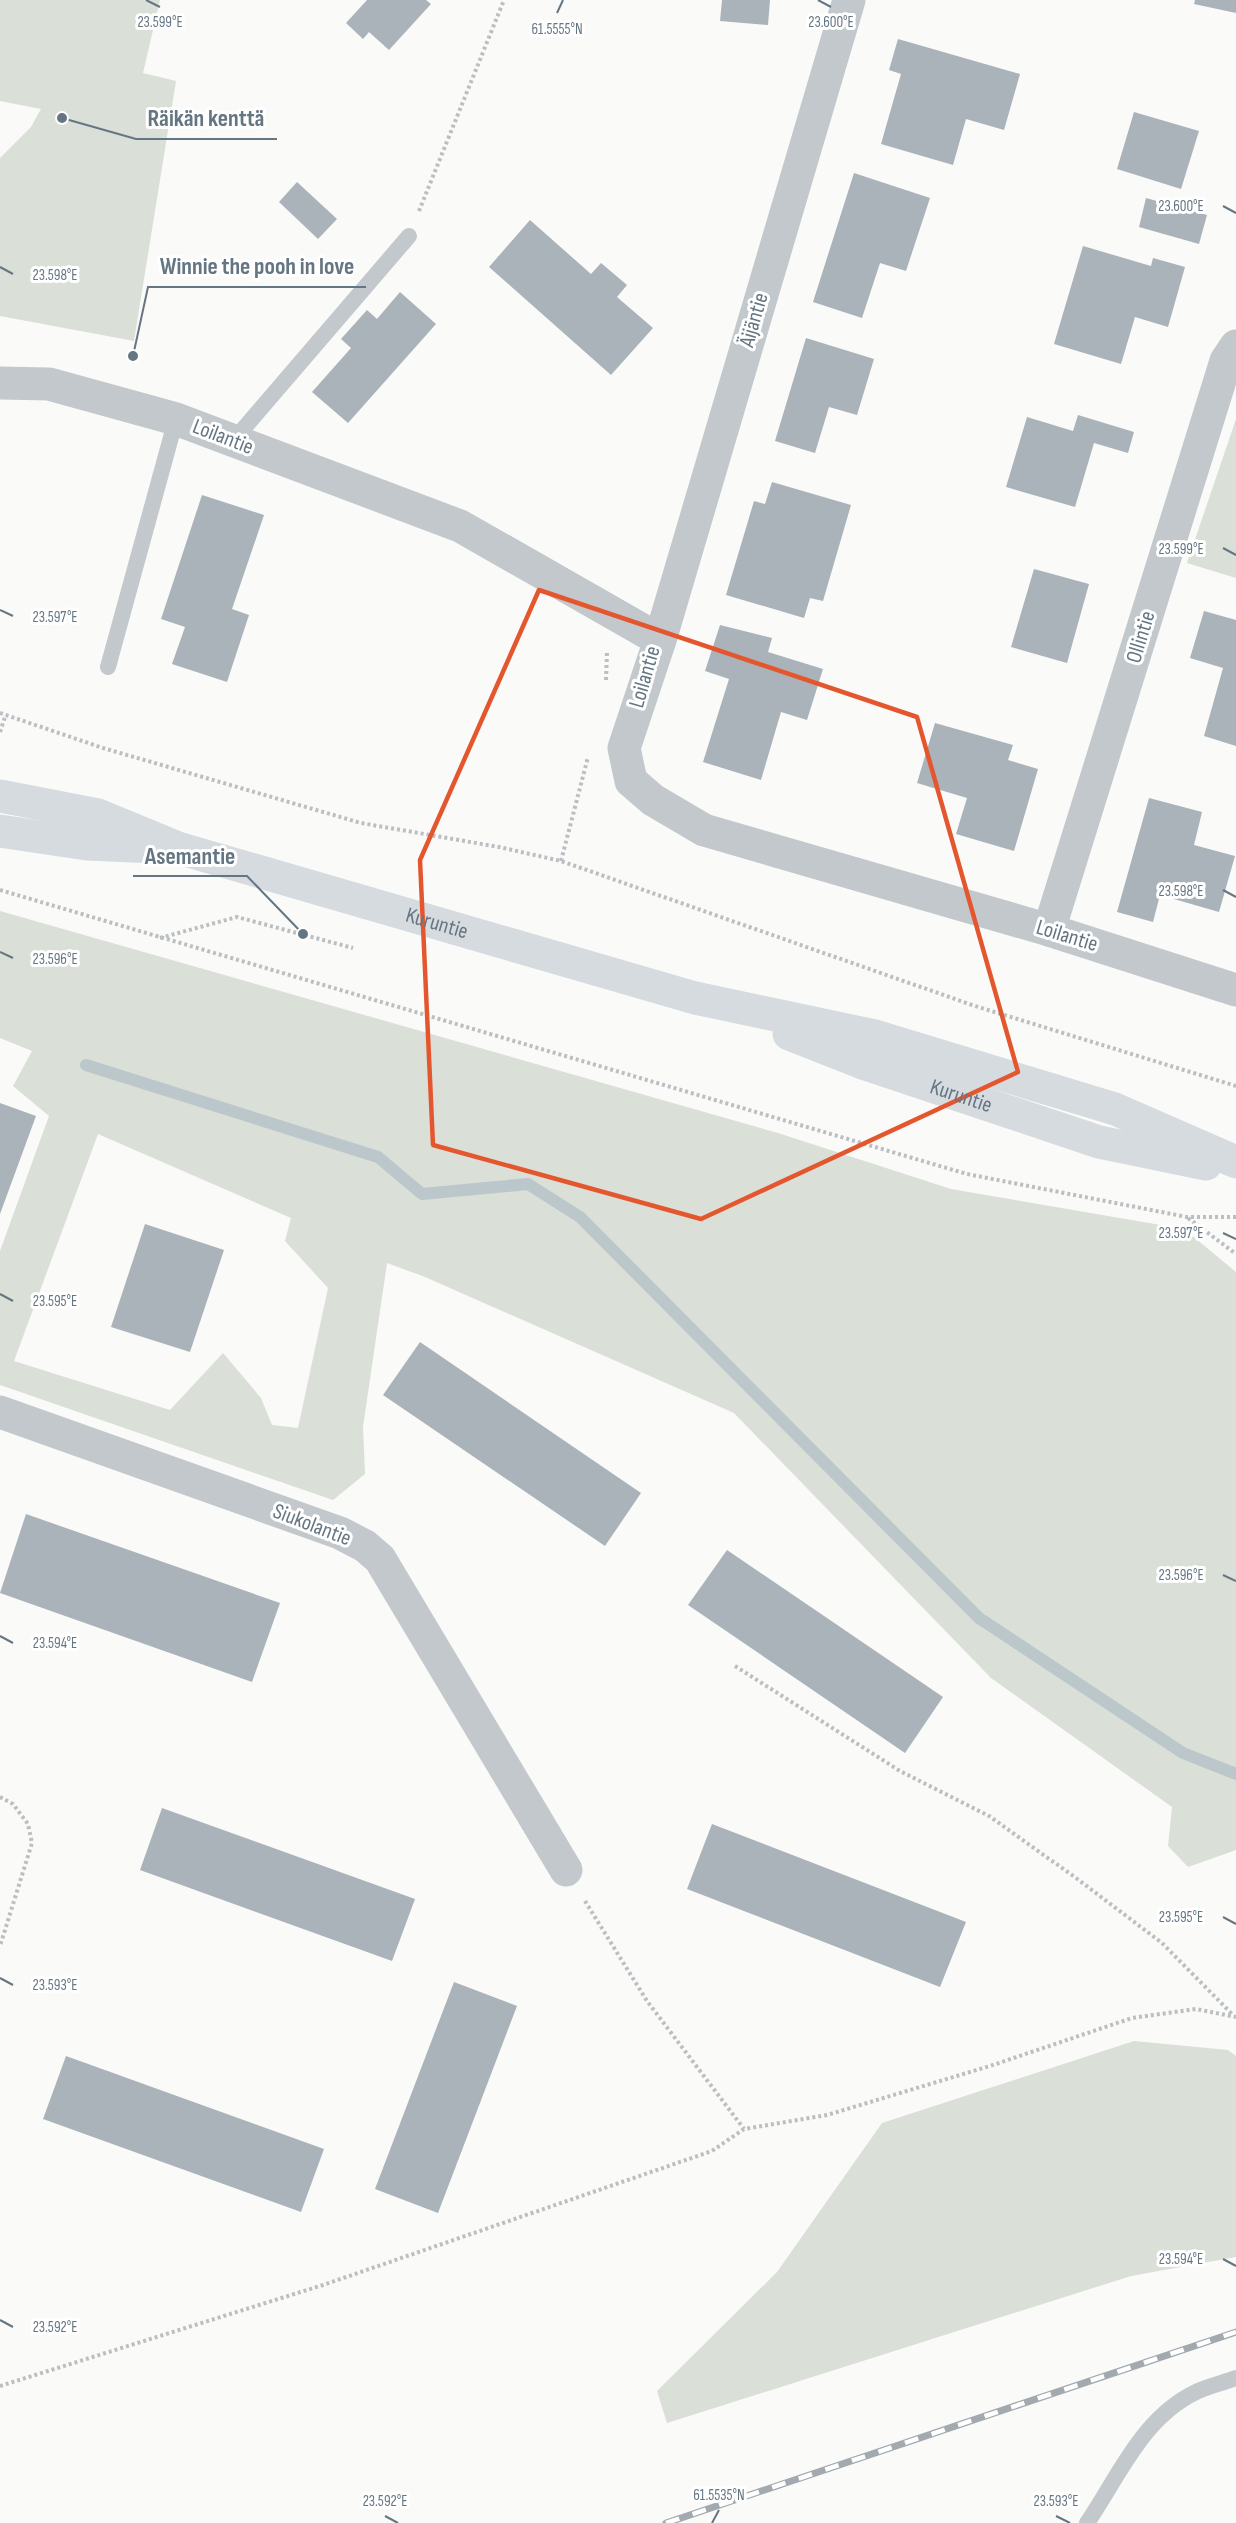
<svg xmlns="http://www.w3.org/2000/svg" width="1236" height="2523" font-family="'Sofia Sans Condensed',sans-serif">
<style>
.green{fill:#dadfd7;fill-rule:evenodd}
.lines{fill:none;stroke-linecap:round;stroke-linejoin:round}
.stream{stroke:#bbc7cb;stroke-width:12}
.building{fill:#aab3b9}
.path{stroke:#bbbfc2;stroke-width:4;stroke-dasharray:3 3;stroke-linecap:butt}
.service{stroke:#c3c8cc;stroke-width:16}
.minor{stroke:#c3c8cc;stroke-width:33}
.secondary{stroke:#d6dbdf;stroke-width:33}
.rail-casing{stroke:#a2aab0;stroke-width:7}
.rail{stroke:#fff;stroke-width:4.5;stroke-dasharray:14;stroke-linecap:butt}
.marked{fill:none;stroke:#e4572e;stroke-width:4.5;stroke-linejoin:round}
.ticks{fill:none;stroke:#657683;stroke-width:2}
.labels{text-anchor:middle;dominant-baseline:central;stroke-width:6;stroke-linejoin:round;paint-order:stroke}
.street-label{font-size:22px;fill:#657683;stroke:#fff}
.ticks-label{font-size:15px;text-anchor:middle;fill:#657683;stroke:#fff;stroke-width:6;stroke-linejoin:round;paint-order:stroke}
.leader{fill:none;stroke:#657683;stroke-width:2}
.callout-dot{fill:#657683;stroke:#fff;stroke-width:2}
.callout-label{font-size:24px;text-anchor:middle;font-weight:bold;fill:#657683;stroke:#fff;stroke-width:6;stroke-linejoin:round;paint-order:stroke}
</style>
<rect width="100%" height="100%" fill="#fafaf8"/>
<g class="green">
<path d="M0 0H160L143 73 176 81 134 341 0 316V158L31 127 41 109 0 101Z"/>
<path d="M1236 419V578L1187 563Z"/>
<path d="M0 911 778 1133 951 1189 1184 1229 1236 1272V1850L1188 1867 1168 1846 1172 1807 991 1678 734 1413 425 1277 387 1263 363 1427 365 1474 333 1500 0 1385V1251L49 1116 13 1086 32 1051 0 1038ZM98 1134 291 1218 285 1241 328 1288 298 1428 272 1425 261 1398 223 1353 170 1410 14 1361Z"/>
<path d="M1134 2041 1228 2050 1236 2056V2257L1131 2276 667 2423 657 2391 777 2272 882 2123Z"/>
</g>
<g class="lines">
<path class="stream" d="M86 1065 378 1157 422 1194 528 1184 580 1217 979 1618 1183 1753 1236 1774"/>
</g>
<g class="building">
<path d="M367 0H426L431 4 389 50 369 32 363 39 346 23Z"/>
<path d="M722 0H770L768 25 720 21Z"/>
<path d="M1195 0H1236V13L1194 4Z"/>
<path d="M898 39 1020 74 1004 130 966 119 953 165 881 144 901 74 889 70Z"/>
<path d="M1134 112 1199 131 1181 189 1117 169Z"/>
<path d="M854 173 930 198 906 271 880 263 862 318 813 302Z"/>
<path d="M297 182 337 219 318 239 279 202Z"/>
<path d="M1146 198 1207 215 1199 244 1139 227Z"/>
<path d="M530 220 591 274 601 263 627 285 617 297 653 328 611 375 489 267Z"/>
<path d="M1083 246 1151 266 1153 258 1185 267 1168 327 1135 317 1121 364 1054 344Z"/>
<path d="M400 292 436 324 348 423 312 392 351 348 341 339 367 310 377 319Z"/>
<path d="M806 338 874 359 857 415 829 407 815 453 775 441Z"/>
<path d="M1078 415 1134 432 1128 453 1094 443 1075 507 1006 487 1027 417 1073 431Z"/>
<path d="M772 482 851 505 823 601 810 598 804 618 726 595 754 501 765 504Z"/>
<path d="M202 495 264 515 232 609 249 615 227 682 172 664 185 627 161 619Z"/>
<path d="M1034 569 1089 584 1067 663 1011 647Z"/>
<path d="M1204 611 1236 620V746L1204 736 1223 668 1190 658Z"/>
<path d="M720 625 772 638 768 652 823 669 807 720 781 712 761 780 703 762 729 679 705 671Z"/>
<path d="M935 723 1013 745 1008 760 1038 769 1014 851 956 834 967 798 917 783Z"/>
<path d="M1149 798 1202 812 1194 845 1235 856 1219 912 1160 895 1153 922 1117 912Z"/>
<path d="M0 1103 36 1116 0 1214Z"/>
<path d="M145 1224 224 1250 190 1352 111 1327Z"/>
<path d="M420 1342 641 1493 605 1546 383 1395Z"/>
<path d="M26 1514 280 1603 252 1682 0 1593Z"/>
<path d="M727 1550 943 1697 905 1753 688 1605Z"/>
<path d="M162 1808 415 1899 392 1961 140 1870Z"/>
<path d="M712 1824 966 1922 940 1987 687 1889Z"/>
<path d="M454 1982 517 2006 438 2213 375 2189Z"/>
<path d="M66 2056 324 2149 301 2212 43 2119Z"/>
</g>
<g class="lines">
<g class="path">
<path d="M419 211 504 0"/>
<path d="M606 680 607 652"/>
<path d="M0 713 103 748 361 823 499 847 561 861 975 1006 1236 1086"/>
<path d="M0 732 5 717"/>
<path d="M561 861 588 757"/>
<path d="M0 890 967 1174 1187 1217H1236"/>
<path d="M160 938 237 917 353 948"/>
<path d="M1188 1218 1236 1254"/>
<path d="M735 1666 900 1771 989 1816 1076 1878 1162 1943 1233 2015"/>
<path d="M0 1797 13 1804 28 1824 32 1843 0 1946"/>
<path d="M585 1901 647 2001 744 2129"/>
<path d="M0 2386 323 2285 712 2151 744 2129 827 2115 990 2066 1132 2018 1196 2009 1236 2017"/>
</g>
<g class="service">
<path d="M233 441 409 236"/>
<path d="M108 667 176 419"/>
<path d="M1087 2523C1119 2476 1142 2418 1196 2392 1208 2386 1223 2383 1236 2378"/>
</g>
<g class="minor">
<path d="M849 0 660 640 624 748 631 781 653 800 704 830 1049 930 1236 990"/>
<path d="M0 383 49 384 176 419 460 526 660 640"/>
<path d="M1049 930 1226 361 1236 346"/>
<path d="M0 1412 340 1533 365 1546 380 1559 566 1870"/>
</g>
<g class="secondary">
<path id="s1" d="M0 796 98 815 178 848 695 998 875 1036 1115 1109 1236 1162"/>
<path d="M0 831 87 844 155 847"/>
<path id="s2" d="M789 1034 860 1062 1099 1142 1206 1164"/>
</g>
<defs>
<path id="rail" d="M666 2523 1236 2332"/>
</defs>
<use href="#rail" class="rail-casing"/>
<use href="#rail" class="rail"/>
</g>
<path class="marked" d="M539 590 917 717 1018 1072 701 1219 433 1145 420 860Z"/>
<path class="ticks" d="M146 0 160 7M818 0 831 7M557 13 563 0M1223 206 1236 213M0 267 13 274M1223 548 1236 555M0 610 13 616M1223 890 1236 897M0 952 13 958M1223 1233 1236 1239M0 1294 13 1301M1223 1575 1236 1581M0 1636 13 1643M1223 1917 1236 1924M0 1978 13 1985M1223 2259 1236 2266M0 2320 13 2327M385 2516 398 2523M1056 2516 1070 2523M712 2523 719 2510"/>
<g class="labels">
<g class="street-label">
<text transform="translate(754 320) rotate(-74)">Äijäntie</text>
<text transform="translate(223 437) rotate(21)">Loilantie</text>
<text transform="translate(1141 637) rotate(-73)">Ollintie</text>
<text transform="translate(645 677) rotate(-74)">Loilantie</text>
<text stroke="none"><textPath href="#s1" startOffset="456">Kuruntie</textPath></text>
<text transform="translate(1067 936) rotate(17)">Loilantie</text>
<text stroke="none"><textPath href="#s2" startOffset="183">Kuruntie</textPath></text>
<text transform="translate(312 1525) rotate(21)">Siukolantie</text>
</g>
</g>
<g class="ticks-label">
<text x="160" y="27">23.599°E</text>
<text x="831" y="27">23.600°E</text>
<text x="557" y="34">61.5555°N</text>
<text x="1181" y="211">23.600°E</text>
<text x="55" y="280">23.598°E</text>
<text x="1181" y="554">23.599°E</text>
<text x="55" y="622">23.597°E</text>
<text x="1181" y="896">23.598°E</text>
<text x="55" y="964">23.596°E</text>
<text x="1181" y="1238">23.597°E</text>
<text x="55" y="1306">23.595°E</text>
<text x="1181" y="1580">23.596°E</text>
<text x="55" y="1648">23.594°E</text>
<text x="1181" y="1922">23.595°E</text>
<text x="55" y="1990">23.593°E</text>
<text x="1181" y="2264">23.594°E</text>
<text x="55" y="2332">23.592°E</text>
<text x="719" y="2500">61.5535°N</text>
<text x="385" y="2506">23.592°E</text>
<text x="1056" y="2506">23.593°E</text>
</g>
<path class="leader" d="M62 118L136 139H277M133 356L148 287H366M303 934L247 876H133"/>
<g class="callout-dot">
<circle cx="62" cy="118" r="6"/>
<circle cx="133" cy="356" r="6"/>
<circle cx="303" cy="934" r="6"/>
</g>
<g class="callout-label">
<text x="206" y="126">Räikän kenttä</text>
<text x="257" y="274">Winnie the pooh in love</text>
<text x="190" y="864">Asemantie</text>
</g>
</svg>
